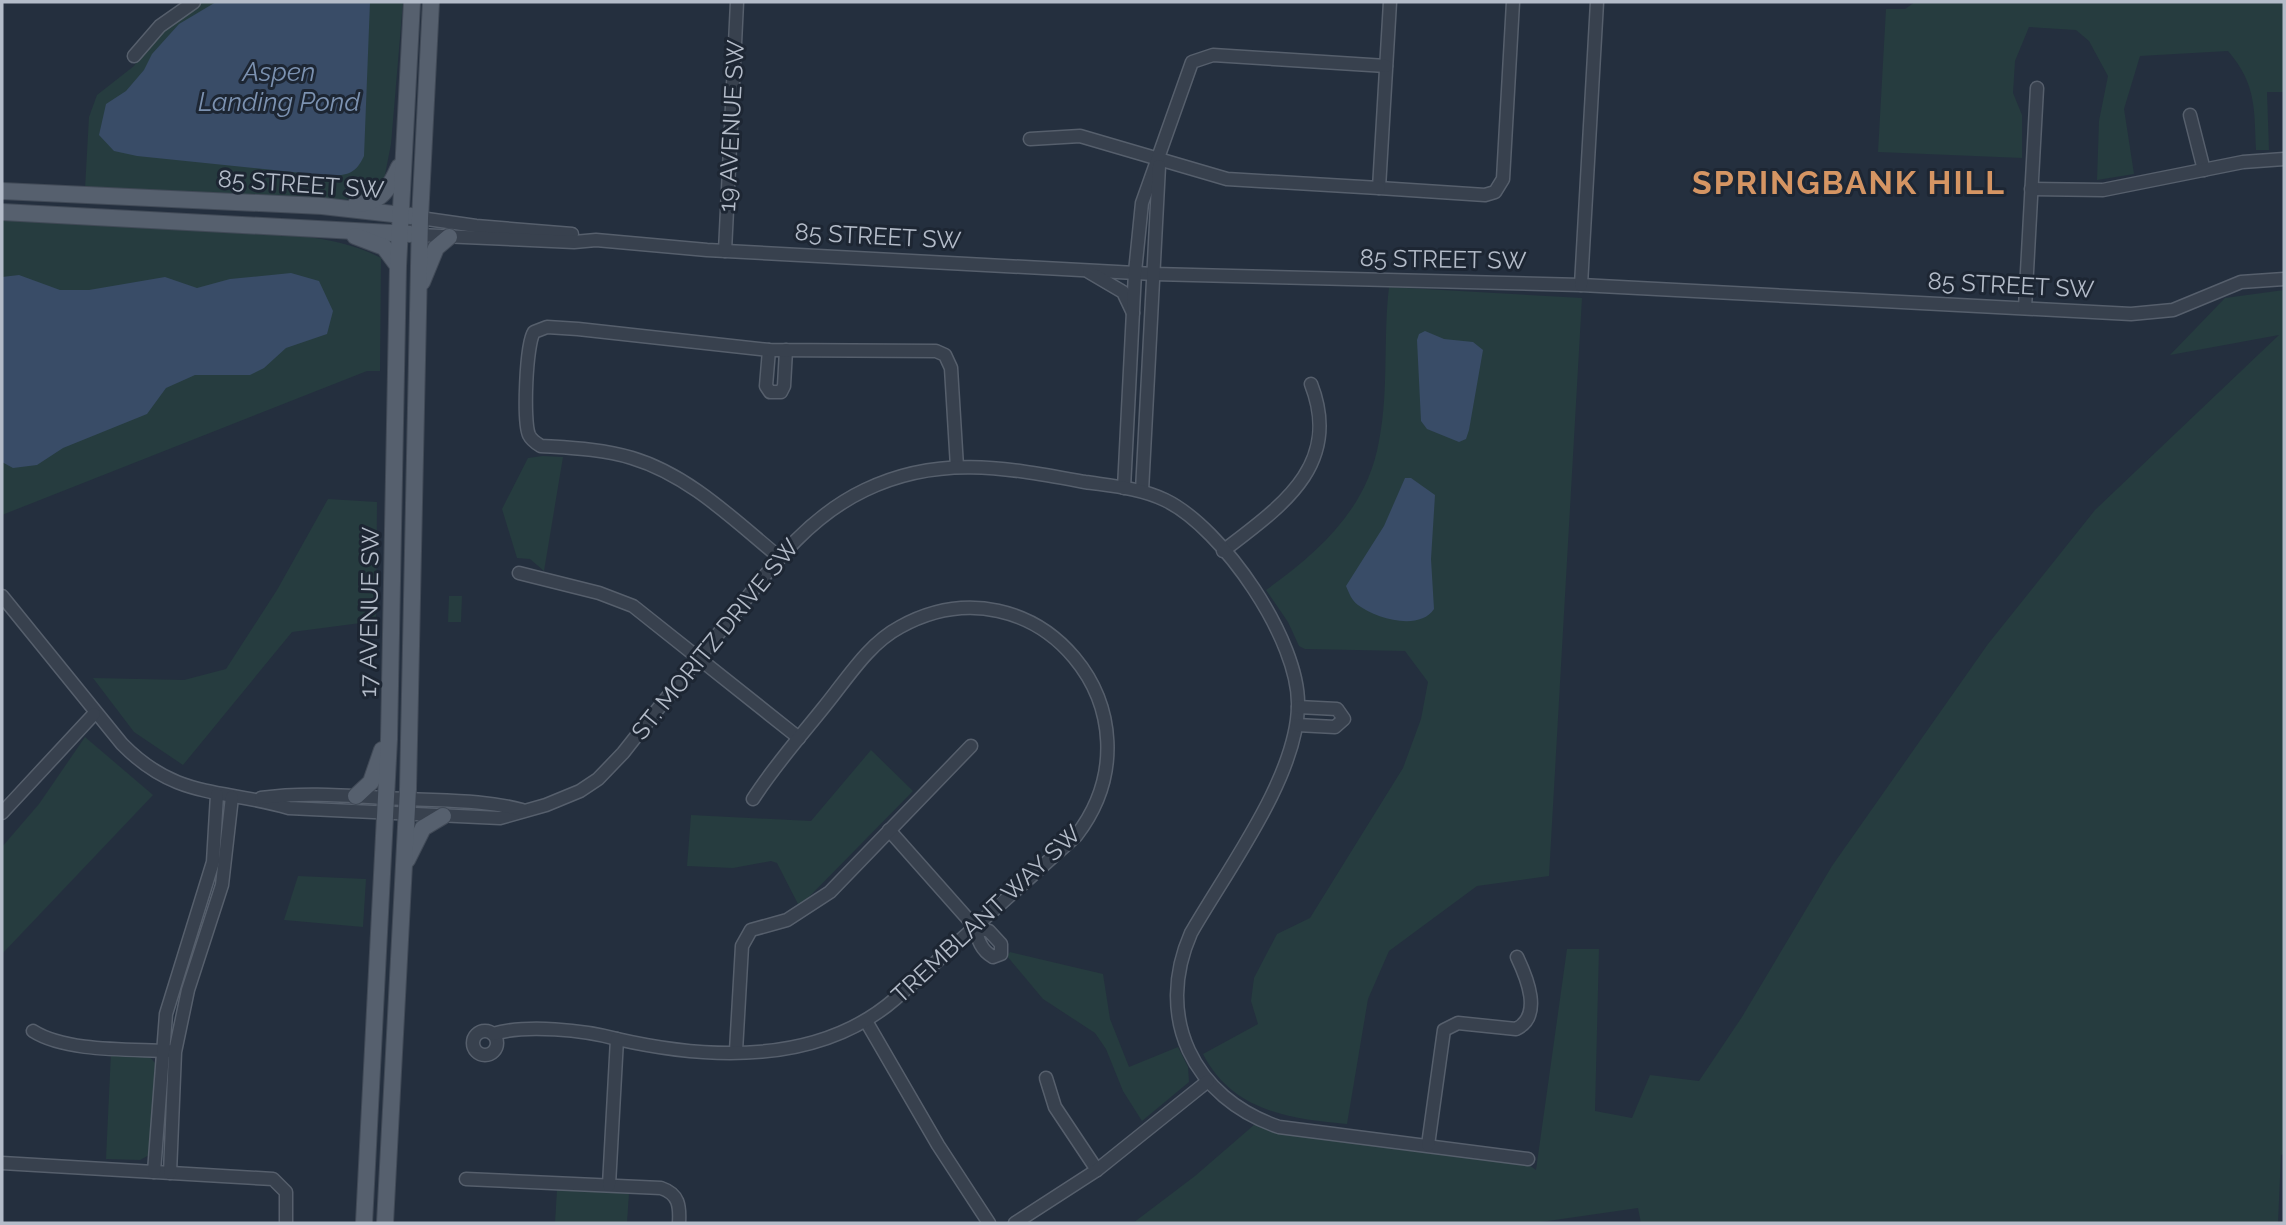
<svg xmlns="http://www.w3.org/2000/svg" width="2286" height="1225" font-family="Raleway,sans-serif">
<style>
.green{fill:#263c3f}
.water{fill:#394c67}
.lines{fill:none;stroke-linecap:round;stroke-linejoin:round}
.minor-casing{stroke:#565f6c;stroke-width:15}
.major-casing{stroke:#414a57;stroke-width:18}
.minor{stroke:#38414e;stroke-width:12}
.major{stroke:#56606e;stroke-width:16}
.labels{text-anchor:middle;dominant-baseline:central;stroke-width:6;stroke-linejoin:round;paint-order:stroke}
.street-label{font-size:24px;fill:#b4bcc9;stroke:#1d2633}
.water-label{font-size:26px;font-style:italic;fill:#7c92b1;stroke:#1d2633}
.district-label{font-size:32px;font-weight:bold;letter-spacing:2px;fill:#d59563;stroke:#1d2633}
</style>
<rect width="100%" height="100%" fill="#242f3e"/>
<g class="green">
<path d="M198 2H403L391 144 383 185 370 198 315 201 85 189 89 117 97 95 134 66 157 33Z"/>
<path d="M1915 2H2284V92H2267L2269 150H2256C2254 109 2257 85 2228 51L2140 56 2124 109 2134 174 2097 180 2099 121 2108 76 2089 41 2076 30 2029 27 2015 61 2013 93 2022 115V158L1878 152 1886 9H1905Z"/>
<path d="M2 219 277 233C312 237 349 241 381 258L380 371H367L2 515Z"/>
<path d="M1389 287 1582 298 1549 876 1477 886 1389 951 1368 999 1347 1124C1290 1119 1232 1111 1203 1054L1258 1024 1251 1001 1254 978 1277 934 1310 918 1403 768 1421 719 1428 682 1405 651 1305 649 1299 646 1288 622 1266 590C1320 551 1367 509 1379 441 1389 391 1383 337 1389 287Z"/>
<path d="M2284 290V1154L2281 1155 2278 1223H1641L1638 1208 1534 1223H1133L1195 1176 1254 1125 1276 1133 1529 1165 1536 1170 1567 949H1599L1595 1111 1632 1118 1650 1075 1699 1081 1742 1017 1832 866 1988 644 2095 510 2279 335 2170 355 2225 298Z"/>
<path d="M543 456 563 457 544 571 530 559 517 558 502 509 528 458Z"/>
<path d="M328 499 377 502 376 621 292 632 183 765 134 732 93 678 184 680 226 669 277 590Z"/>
<path d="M449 596H462L461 622H448Z"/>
<path d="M85 737 153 795 2 954V847L39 804Z"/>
<path d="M871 750 913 791 808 898 798 904 777 863 771 861 733 868 687 866 691 815 811 821Z"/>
<path d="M298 876 366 879 363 927 284 920Z"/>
<path d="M1010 952 1103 974 1110 1019 1129 1067 1178 1047 1188 1067 1189 1082 1142 1121 1123 1091 1106 1049 1095 1033 1043 999 1007 956Z"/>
<path d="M111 1052 148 1055 155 1063 151 1154 140 1160 106 1159Z"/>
<path d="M557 1190 629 1193 627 1223H555Z"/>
</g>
<g class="water">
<path d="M216 2H370L364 156C356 173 349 175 331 176L137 156 114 151 99 135 106 104 126 91 144 70 152 54 179 24Z"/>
<path d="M291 273 319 281 333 311 327 334 286 348 264 368 250 375H195L166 388 147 414 63 448 37 465 13 468 2 462V277L19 275 60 290H89L165 277 197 288 230 279Z"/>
<path d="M1425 331 1444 339 1473 342 1483 350 1469 430 1466 439 1459 442 1427 429 1421 421 1417 340 1419 334Z"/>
<path d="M1405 478H1411L1435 495 1431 559 1434 609C1420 631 1376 619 1358 605 1352 601 1349 593 1346 586L1384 526Z"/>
</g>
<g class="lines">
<defs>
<g id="minor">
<path d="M1390 2 1379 188 1485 195 1495 192 1503 179 1513 2"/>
<path d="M134 56 160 26 194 2"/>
<path d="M2190 115 2204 170"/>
<path d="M1030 139 1080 136 1227 179 1379 188"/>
<path d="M2031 189 2103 190 2243 162 2284 159"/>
<path d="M420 218 476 226 572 234"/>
<path d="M419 235 574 242 596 240 707 250 1154 274 1581 285 2131 314 2173 310 2241 282 2284 279"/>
<path d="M725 251 737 2"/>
<path d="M1089 272 1123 292 1133 313"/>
<path d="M1581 285 1597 2"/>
<path d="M2025 308 2037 88"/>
<path d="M769 350 766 386 770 392H781L784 386 786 350"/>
<path d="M1124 488 1135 272 1142 203 1192 62 1213 55 1386 66"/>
<path d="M1142 491 1159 166"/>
<path d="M1223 551C1280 507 1343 466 1311 384"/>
<path d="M779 557C734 520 689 475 632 458 602 449 572 448 541 446 536 443 532 441 529 435 523 421 526 344 534 332L547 327 578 329 769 350 936 351 945 355 951 368 957 467"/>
<path d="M519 573 599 593 633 606 799 738"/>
<path d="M2 596 122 744C177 800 221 788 289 808L500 818 546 805 580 791 598 779 623 753C656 711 689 670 723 628 765 576 802 520 865 490 939 454 1008 468 1085 482 1112 486 1140 488 1165 500 1223 528 1300 641 1298 706 1297 777 1227 870 1191 933 1154 1017 1193 1098 1279 1127L1528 1159"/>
<path d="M1297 725 1335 727 1344 719 1337 709 1298 707"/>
<path d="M261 798C310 791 359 797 408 799 446 801 485 800 522 810"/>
<path d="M2 813 94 714"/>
<path d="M889 830 975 927"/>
<path d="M975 927 989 931 1001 944V954L993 957C981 950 978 940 975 927Z"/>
<path d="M866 1021 938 1145 989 1223"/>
<circle cx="485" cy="1043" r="12"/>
<path d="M33 1031C66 1052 129 1049 168 1051"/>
<path d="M493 1034C526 1024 584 1030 617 1039"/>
<path d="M736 1051 742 946 751 930 787 920 830 892 971 746"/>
<path d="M1046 1078 1055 1107 1097 1170"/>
<path d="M1428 1145 1444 1030 1458 1023 1516 1029C1543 1016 1527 978 1517 957"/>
<path d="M2 1163 273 1179 286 1192V1223"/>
<path d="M154 1172 166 1014 213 862 217 795"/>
<path d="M170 1173 175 1052 188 990 222 885 232 797"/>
<path d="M466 1179 661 1188C679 1194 680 1206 679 1223"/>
<path d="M609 1185 617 1039C709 1060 819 1065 895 999L1076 836C1170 714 1036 552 900 627 868 644 847 679 824 707 800 737 774 766 753 799"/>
<path d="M1015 1223 1097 1170 1208 1081"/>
</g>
<g id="major">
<path d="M2 191 322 206 411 216"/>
<path d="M356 204C381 204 390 187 399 167"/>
<path d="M2 212 410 234"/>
<path d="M355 236 384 247 398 266"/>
<path d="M422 282 436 248 449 237"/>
<path d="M356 796 371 782 382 750"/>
<path d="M407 860 423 828 443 816"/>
<path d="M364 1223 389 739 398 266 412 2"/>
<path d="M385 1223 408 789 420 218 431 2"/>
</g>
</defs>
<use href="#minor" class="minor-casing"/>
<use href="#major" class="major-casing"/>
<use href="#minor" class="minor"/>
<use href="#major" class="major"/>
</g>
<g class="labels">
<g class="street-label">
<text transform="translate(731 126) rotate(-87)">19 AVENUE SW</text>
<text transform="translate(301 184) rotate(4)">85 STREET SW</text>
<text transform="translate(878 236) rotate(3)">85 STREET SW</text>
<text transform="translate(1443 259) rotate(1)">85 STREET SW</text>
<text transform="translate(2011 285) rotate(3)">85 STREET SW</text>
<text transform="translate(369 612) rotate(-89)">17 AVENUE SW</text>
<text transform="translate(715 639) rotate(-51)">ST. MORITZ DRIVE SW</text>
<text transform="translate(986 914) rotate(-43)">TREMBLANT WAY SW</text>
</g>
<g class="water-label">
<text x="279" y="72">Aspen<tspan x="279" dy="30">Landing Pond</tspan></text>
</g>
<g class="district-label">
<text x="1849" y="182">SPRINGBANK HILL</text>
</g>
</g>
<rect width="2286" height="1225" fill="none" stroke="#b4bcc9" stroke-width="7"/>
</svg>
